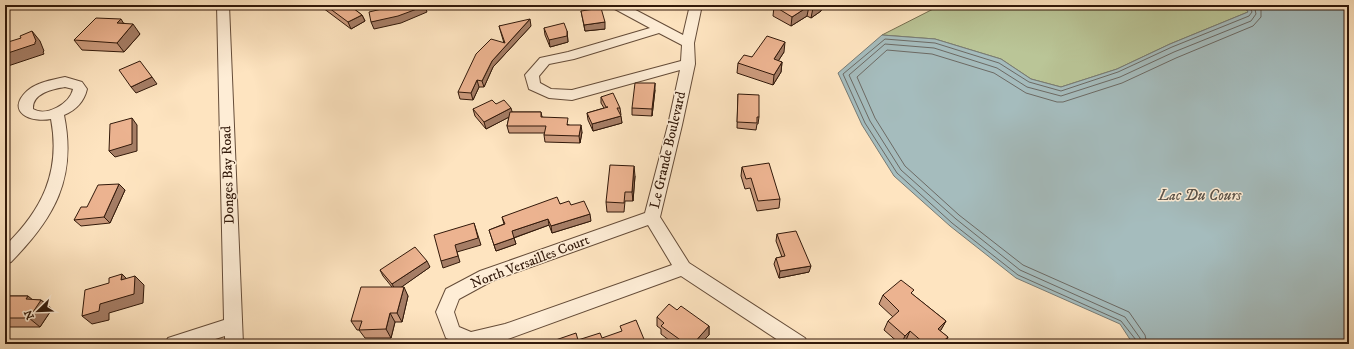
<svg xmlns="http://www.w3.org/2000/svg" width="1354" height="349" font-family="'IM FELL DW Pica',serif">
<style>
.green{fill:#bac597;stroke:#766f50}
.water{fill:#a5bcbd;stroke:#777b75}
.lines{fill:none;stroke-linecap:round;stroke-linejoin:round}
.shore{stroke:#6c6a64;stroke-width:1}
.minor-casing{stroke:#654c38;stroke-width:2}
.minor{fill:#feedd6;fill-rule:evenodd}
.wall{fill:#cb9a7c;stroke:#32190a}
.shaded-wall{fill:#a57d65;stroke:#32190a}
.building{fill:#ecb390;stroke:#32190a}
.labels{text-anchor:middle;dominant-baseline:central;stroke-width:3;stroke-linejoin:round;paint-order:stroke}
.street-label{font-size:14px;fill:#32190a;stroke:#feedd6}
.water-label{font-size:15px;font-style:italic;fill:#5a5249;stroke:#feedd6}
</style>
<rect width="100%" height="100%" fill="#fee4c0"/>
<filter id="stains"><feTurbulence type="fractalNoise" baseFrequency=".005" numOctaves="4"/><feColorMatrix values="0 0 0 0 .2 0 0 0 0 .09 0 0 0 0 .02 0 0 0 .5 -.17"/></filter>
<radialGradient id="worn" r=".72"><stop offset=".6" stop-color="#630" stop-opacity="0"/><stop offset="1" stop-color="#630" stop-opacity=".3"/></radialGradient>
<path class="green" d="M941 5H1244L1248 12 1170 44 1117 69 1061 87 1031 79 1001 59 935 39 882 35Z"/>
<path class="water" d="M1244 5H1349V344H1133L1120 324 1016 278 950 226 894 176 862 125 838 73 882 35 935 39 1001 59 1031 79 1061 87 1117 69 1170 44 1248 12Z"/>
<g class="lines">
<g class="shore">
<path d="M1136 344V340L1121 321 1018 275 952 223 897 173 865 123 843 74 885 39 935 43 999 63 1029 82 1061 91 1118 72 1172 47 1249 16 1252 12 1249 5"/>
<path d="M1141 344 1140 338 1125 317 1020 270 956 219 901 170 870 121 849 75 885 44 934 48 997 68 1027 87 1061 96 1120 77 1174 52 1251 21 1256 14 1254 5"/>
<path d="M1147 344 1145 335 1129 312 1023 265 959 215 905 166 875 118 857 77 887 50 932 54 994 73 1026 93 1057 102H1063L1122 83 1176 58 1253 26 1261 17V5"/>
</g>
<defs>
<g id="minor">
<path d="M217 5H229L243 344H225V336L199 344H165L168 338 224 320Z"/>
<path d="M611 5H626L683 35 690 5H702L694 43 695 64 682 125 660 217 689 263 805 338 808 344H784L681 276 505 340 487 344H460L446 338 436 312 446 289 480 271 645 213 668 125 680 70 572 100 549 98 529 89 525 75 540 58 568 52 650 28 613 8ZM659 33 682 45 681 61 572 90 551 89 540 83 539 76 549 64 574 59ZM648 225 672 265 505 324 471 332 459 327 454 312 459 299 492 281Z"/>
<path d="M65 77 82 82 87 89C84 102 76 110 64 115 77 179 54 218 11 262L5 264V246C42 210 61 172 51 119 31 123 5 112 27 91 37 82 52 80 65 77ZM65 87 73 89C70 104 46 117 33 109 32 93 53 89 65 87Z"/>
</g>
</defs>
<use href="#minor" class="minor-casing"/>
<use href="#minor" class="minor"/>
</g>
<g class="wall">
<path d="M319 5H349L362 15 365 21 351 29Z"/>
<path d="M776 5H822L821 11 811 18 807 16 791 26 773 16 774 6Z"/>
<path d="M581 11 605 29 585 31Z"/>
<path d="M124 23 140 34 124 52 82 50 74 40Z"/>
<path d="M499 26H531L493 67 484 87H479L473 100 460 99 458 92 504 43 501 33Z"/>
<path d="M544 28 567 31 568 42 550 47 545 35Z"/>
<path d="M784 52 778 61 782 62 781 72 773 85 737 73 738 63 752 57Z"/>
<path d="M655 90 652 116 632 115V108Z"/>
<path d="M738 94 759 117 758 124H757L756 130 737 128Z"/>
<path d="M601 97 620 108 621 115 620 114 622 123 593 131 588 120 587 113 604 108 601 103Z"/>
<path d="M496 104 512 112H541L542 117 569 125 582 132 580 143 545 142 544 135 545 133H509L507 126 509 117 486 129 475 116 473 109Z"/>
<path d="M742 167 780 199 779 208 757 211 750 188 745 189 741 176Z"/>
<path d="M635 176 633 201H625L624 212H607L606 202Z"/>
<path d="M125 190 110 223 81 226 74 220 87 207Z"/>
<path d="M560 204 571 205 591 221 552 233 549 225 514 238 516 244 496 251 489 230 504 224 502 217Z"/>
<path d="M777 234 809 272 779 278 774 264 776 258 782 257 776 241Z"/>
<path d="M430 267 401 287 408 296 402 322H395L391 338H365L359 330H357L351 321 392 287 383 276 380 270Z"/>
<path d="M912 294 946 321 940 331 948 337 944 344H911L906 340 901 344H900L884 330 888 321 893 317 879 304 883 295Z"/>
<path d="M5 296H28L32 300H41L52 309 40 327H5Z"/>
<path d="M677 310 709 326V335L700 344H674L661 334V329L657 326V317Z"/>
</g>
<g class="shaded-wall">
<path d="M817 5H822L821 11 811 18 813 8Z"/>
<path d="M425 6 427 12 401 23 374 29 371 22Z"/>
<path d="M809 6 807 16 791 26 792 17Z"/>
<path d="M362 15 365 21 351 29 348 22Z"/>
<path d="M121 19 127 29 117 23Z"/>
<path d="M530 19 531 26 493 67 484 87 482 81 492 61Z"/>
<path d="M605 22V29L585 31 584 25Z"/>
<path d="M133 24 140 34 124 52 117 43Z"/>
<path d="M32 31 40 41 44 51 43 52 44 54 5 67V54L35 42Z"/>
<path d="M567 31 568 42 550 47 549 40Z"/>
<path d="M785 42 784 52 773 69 774 59Z"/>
<path d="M782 62 781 72 773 85 774 75Z"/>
<path d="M152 77 157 84 136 93 131 87Z"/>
<path d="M477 80 479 87 473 100 471 93Z"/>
<path d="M655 83V90L652 116V109Z"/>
<path d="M511 108 513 115 486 129 484 122Z"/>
<path d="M621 116 622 123 593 131 592 124Z"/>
<path d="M132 118 137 125V151L115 157 109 151Z"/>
<path d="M581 125 582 132 580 143 579 136Z"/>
<path d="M634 166 635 176 633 201 632 192Z"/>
<path d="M119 184 125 190 110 223 104 217Z"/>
<path d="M590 214 591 221 552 233 551 226Z"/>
<path d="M548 219 549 225 513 238 512 231Z"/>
<path d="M474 223 481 245 457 252 460 262 443 268 441 261Z"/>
<path d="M514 238 516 244 496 251 494 245Z"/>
<path d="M427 261 430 267 396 291 392 284Z"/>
<path d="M811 266 809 272 779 278 780 271Z"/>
<path d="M122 274 131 283 121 280Z"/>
<path d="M135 276 144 285 143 303 109 313V320L92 324 82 316 100 304Z"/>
<path d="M404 287 408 296 402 322 397 313Z"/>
<path d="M28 296 38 304 41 300 52 309 40 327 29 318 26 299Z"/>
<path d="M390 313 395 322 391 338 386 329Z"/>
<path d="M946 321 941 330 933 337 938 329Z"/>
<path d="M709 326V335L700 344H693Z"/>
<path d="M910 331 906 340 901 344 905 336Z"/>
<path d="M948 337 944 344H940Z"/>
</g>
<g class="building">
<path d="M325 5H349L362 15 348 22Z"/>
<path d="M399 5 425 6 398 16 371 22 369 12Z"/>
<path d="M776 5H817L813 8 809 6 792 17 774 6Z"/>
<path d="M601 8 605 22 584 25 581 11Z"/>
<path d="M96 18 121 19 117 23 133 24 117 43 74 40Z"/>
<path d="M530 19 492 61 482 81 477 80 471 93 458 92 476 54 491 39 505 43 499 26Z"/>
<path d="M564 23 567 31V36L549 40 544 28Z"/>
<path d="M32 31 36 41 35 42V44L5 54V43L21 38 20 36Z"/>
<path d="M767 36 785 42 774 59 782 62 774 75 738 63 744 55 752 57Z"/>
<path d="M140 61 152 77 131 87 119 70Z"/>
<path d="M635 83H655L652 109 632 108Z"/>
<path d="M613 93 620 108H617L621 116 592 124 587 113 608 107H606L601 97Z"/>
<path d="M738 94 759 95V117H757V123L737 122Z"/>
<path d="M492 100 496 104 504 100 511 108 484 122 473 109Z"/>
<path d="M510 112H541V117L568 118 567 125H581L579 136 544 135 546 126H507Z"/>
<path d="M132 118V144L109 151 110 124Z"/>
<path d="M769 163 780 199 758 201 751 178 746 179 742 167Z"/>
<path d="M610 165 634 166 632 192H625L624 203 606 202Z"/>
<path d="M119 184 104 217 74 220 81 207H87L98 185Z"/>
<path d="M557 197 560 204 569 201 571 205 584 201 590 214 551 226 548 219 512 231 514 238 494 245 489 230 505 224 502 217Z"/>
<path d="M474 223 478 238 455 245 458 256 441 261 434 235Z"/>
<path d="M796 231 811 266 780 271 776 258 785 256 777 234Z"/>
<path d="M415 247 427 261 392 284 380 270Z"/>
<path d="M122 274 121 280 135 276 134 294 100 304 99 311 82 316 85 290 109 283V278Z"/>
<path d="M901 280 914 290 911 293 946 321 938 329 948 337 940 344H925L910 331 905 336 888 321 899 311 883 295Z"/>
<path d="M361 287H404L397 313H390L386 329 359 330 362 321H351Z"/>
<path d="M5 296H28L26 299 41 300 29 318H5Z"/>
<path d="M669 304 677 310 681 306 709 326 693 344H686L661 326 664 323 657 317Z"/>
<path d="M636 320 646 344H544L576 333 578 340 600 333 602 338 622 331 620 326Z"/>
</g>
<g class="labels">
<g class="street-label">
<text transform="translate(668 150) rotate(-77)">Le Grande Boulevard</text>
<text transform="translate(228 175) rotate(-92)">Donges Bay Road</text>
<text transform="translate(530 262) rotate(-21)">North Versailles Court</text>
</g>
<g class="water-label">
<text x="1200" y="195">Lac Du Cours</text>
</g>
</g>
<rect width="1354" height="349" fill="none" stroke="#fee4c0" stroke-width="20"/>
<rect x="6" y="6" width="1342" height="337" fill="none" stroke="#32190a" stroke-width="2"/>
<rect x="10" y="10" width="1334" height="329" fill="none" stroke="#32190a"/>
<g transform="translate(38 311) rotate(247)" stroke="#feedd6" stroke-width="3" paint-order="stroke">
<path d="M0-3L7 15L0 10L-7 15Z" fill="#32190a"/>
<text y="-6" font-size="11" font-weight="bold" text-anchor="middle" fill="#32190a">N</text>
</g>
<rect width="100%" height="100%" filter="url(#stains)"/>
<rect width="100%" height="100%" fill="url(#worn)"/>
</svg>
